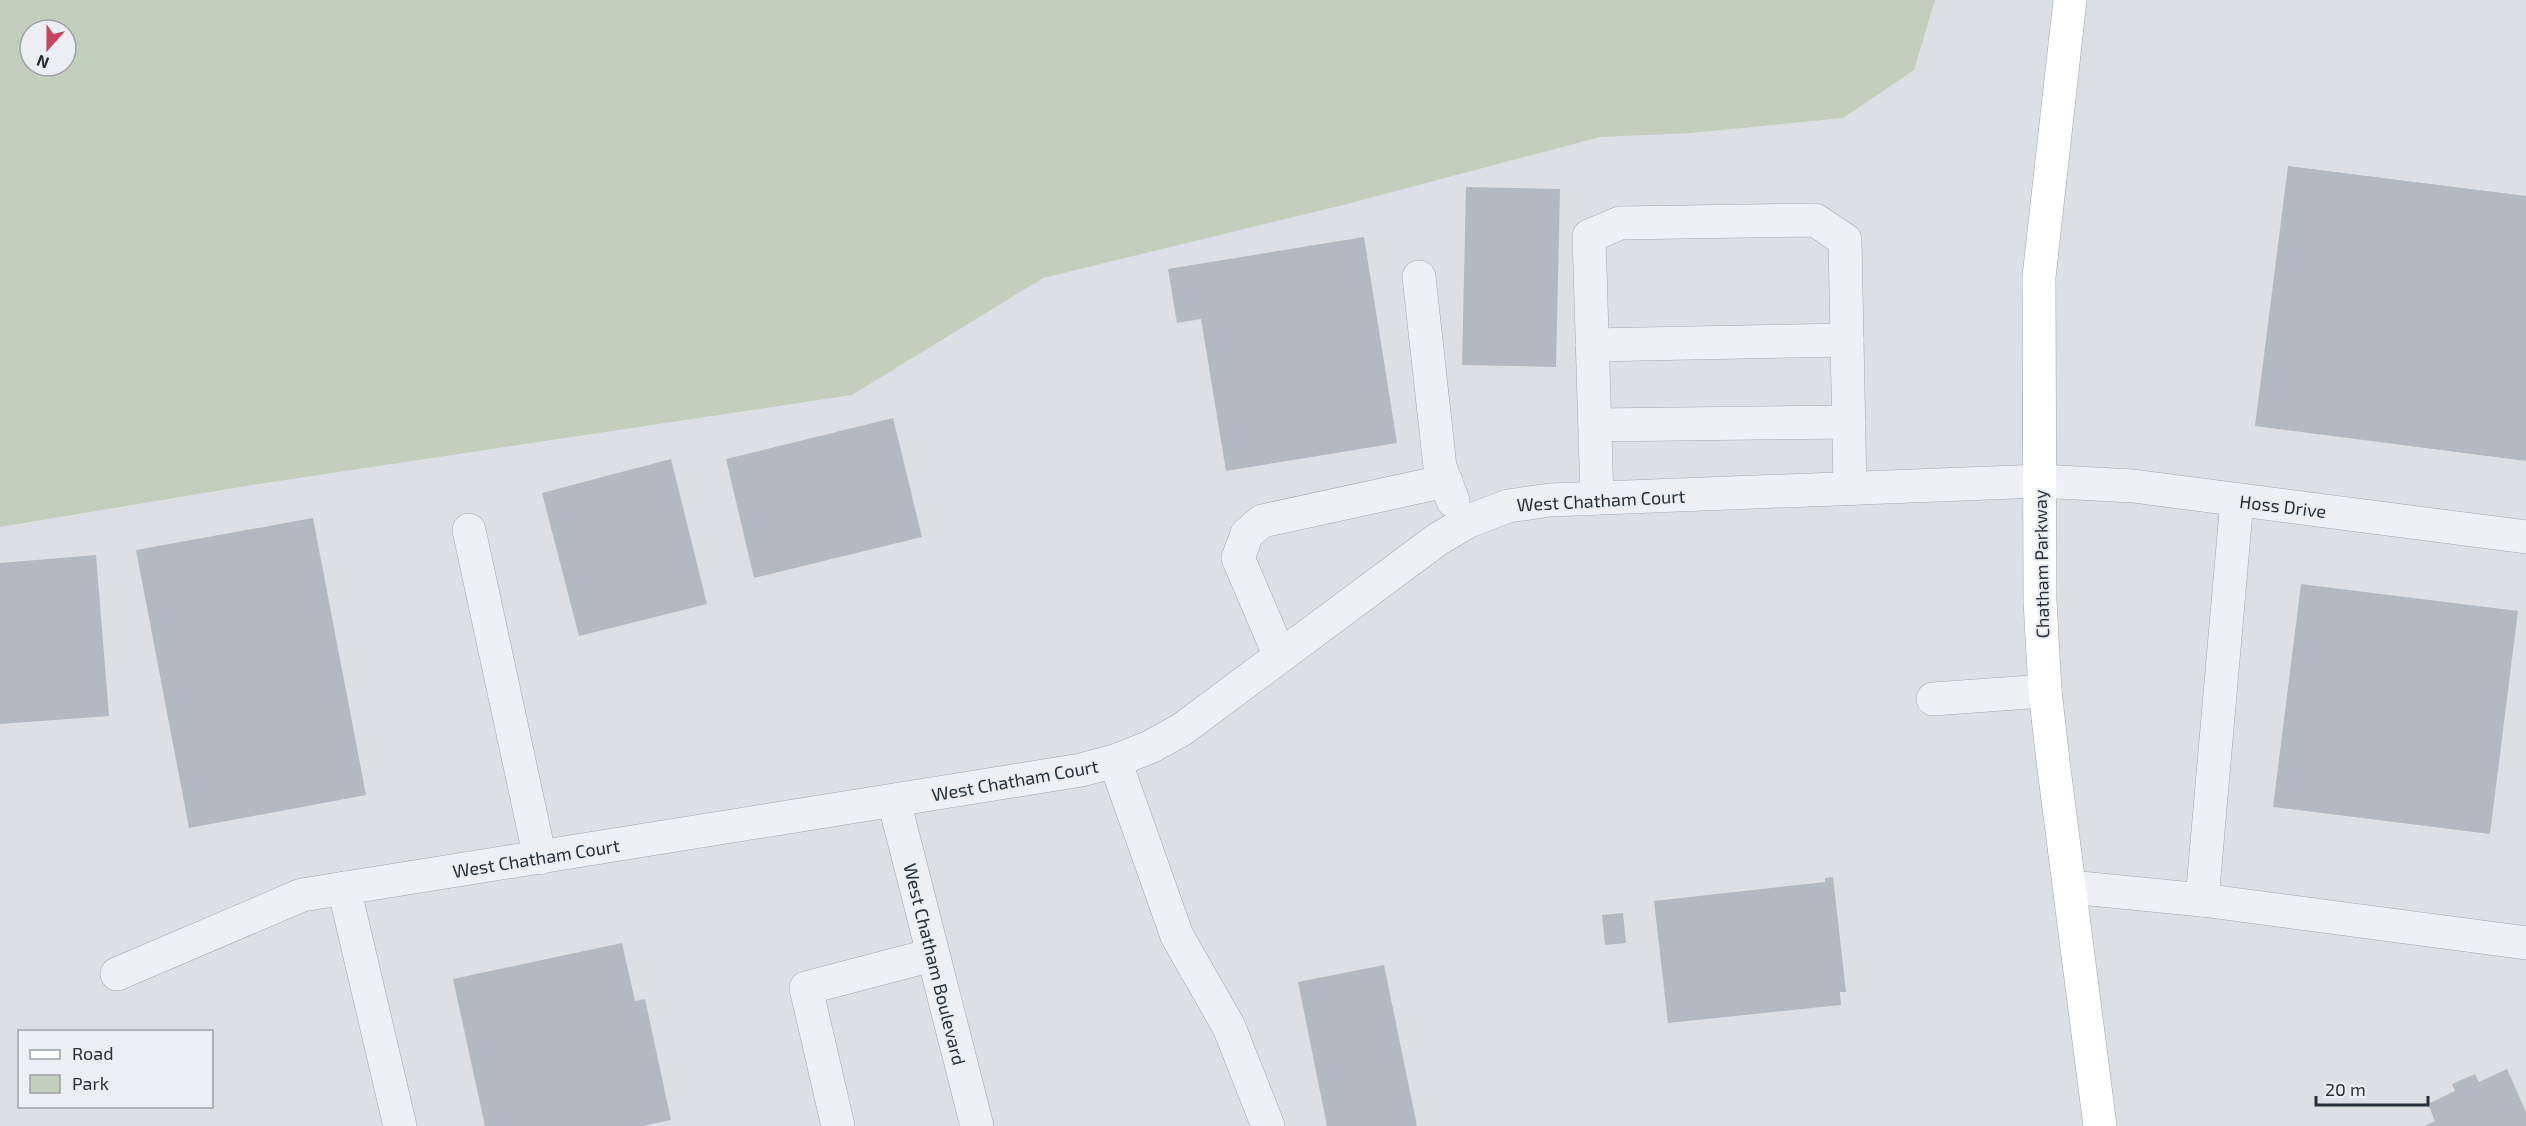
<svg xmlns="http://www.w3.org/2000/svg" width="2526" height="1126" font-family="'Exo 2',sans-serif">
<style>
.green{fill:#c2cfbd;fill-rule:evenodd}
.building{fill:#b3b9c2}
.lines{fill:none;stroke-linecap:round;stroke-linejoin:round}
.minor-casing{stroke:#a2a7af;stroke-width:34}
.major-casing{stroke:#9ca5b0;stroke-width:34}
.minor{stroke:#eef0f4;stroke-width:33}
.major{stroke:#fff;stroke-width:33}
.labels{text-anchor:middle;dominant-baseline:central;stroke-width:4.5;stroke-linejoin:round;paint-order:stroke}
.street-label{font-size:18px;fill:#262f3b;stroke:#ebeff3}
</style>
<rect width="100%" height="100%" fill="#dce0e5"/>
<path class="green" d="M0 0H1935L1914 70 1843 118 1691 133 1600 137 1347 204 1043 278 852 395 265 483 0 527ZM30 30H66V66H30Z"/>
<g class="building">
<path d="M2288 166 2526 196V461L2255 426Z"/>
<path d="M1466 187 1560 189 1556 367 1462 365Z"/>
<path d="M1364 237 1397 443 1226 471 1201 319 1177 323 1168 269Z"/>
<path d="M893 418 922 537 754 578 726 459Z"/>
<path d="M671 459 707 604 579 636 542 493Z"/>
<path d="M313 518 366 795 189 828 136 550Z"/>
<path d="M96 555 109 716 0 724V563Z"/>
<path d="M2301 584 2518 611 2490 834 2273 807Z"/>
<path d="M1833 877 1846 992H1840L1841 1005 1668 1023 1654 901 1825 882V878Z"/>
<path d="M1623 913 1626 943 1605 945 1602 915Z"/>
<path d="M622 943 635 1001 645 999 671 1120 643 1126H485L453 979Z"/>
<path d="M1384 965 1417 1126H1327L1298 982Z"/>
<path d="M2507 1069 2526 1112V1126H2424L2435 1121 2428 1104 2455 1091 2452 1084 2475 1074 2479 1082Z"/>
</g>
<g class="lines">
<defs>
<g id="minor">
<path d="M1419 277 1440 467 1453 501"/>
<path d="M1592 345 1847 340"/>
<path d="M1595 425 1849 422"/>
<path d="M1597 498 1589 236 1620 223 1815 220 1845 240 1850 489"/>
<path d="M469 530 540 858"/>
<path d="M1280 656 1238 558 1247 534 1262 521 1446 481"/>
<path d="M1933 699 2045 691"/>
<path d="M1115 761 1177 936 1229 1027 1268 1126"/>
<path d="M894 801 977 1126"/>
<path d="M2070 887 2202 900 2526 943"/>
<path d="M344 888 400 1126"/>
<path d="M2202 900 2237 500"/>
<path d="M117 974 302 895 1081 770 1115 761 1150 747 1181 730 1438 539 1469 521 1508 506 1550 500 2039 481 2133 486 2526 537"/>
<path d="M838 1126 806 988 932 955"/>
</g>
<path id="major" d="M2070 0 2039 277 2040 601 2045 691 2053 761 2100 1126"/>
</defs>
<use href="#minor" class="minor-casing"/>
<use href="#major" class="major-casing"/>
<use href="#minor" class="minor"/>
<use href="#major" class="major"/>
</g>
<g class="labels">
<g class="street-label">
<text transform="translate(1601 500) rotate(-3)">West Chatham Court</text>
<text transform="translate(2283 506) rotate(7)">Hoss Drive</text>
<text transform="translate(2041 564) rotate(-91)">Chatham Parkway</text>
<text transform="translate(1015 780) rotate(-10)">West Chatham Court</text>
<text transform="translate(536 858) rotate(-9)">West Chatham Court</text>
<text transform="translate(935 964) rotate(76)">West Chatham Boulevard</text>
</g>
</g>
<rect x="18" y="1030" width="195" height="78" fill="#ebeff3" stroke="#9ca2a9" stroke-width="1.5"/>
<rect x="30" y="1050" width="30" height="9" fill="#ffffff" stroke="#9ca2a9" stroke-width="1.5"/>
<text x="72" y="1060" font-size="18" fill="#262f3b">Road</text>
<rect x="30" y="1075" width="30" height="18" fill="#c2cfbd" stroke="#9ca2a9" stroke-width="1.5"/>
<text x="72" y="1090" font-size="18" fill="#262f3b">Park</text>
<g transform="translate(48 48) rotate(201)"><circle r="28" fill="#ebeff3" stroke="#9ca2a9" stroke-width="1.5"/>
<path d="M0-4.5L10 22L0 15L-10 22Z" fill="#c8435d"/>
<text y="-9" font-size="16" font-weight="bold" text-anchor="middle" fill="#262f3b">N</text>
</g>
<path d="M2316 1096v9h112v-9" fill="none" stroke="#262f3b" stroke-width="3"/>
<text x="2325" y="1096" font-size="18" fill="#262f3b" stroke="#ebeff3" stroke-width="4.5" paint-order="stroke">20 m</text>
</svg>
